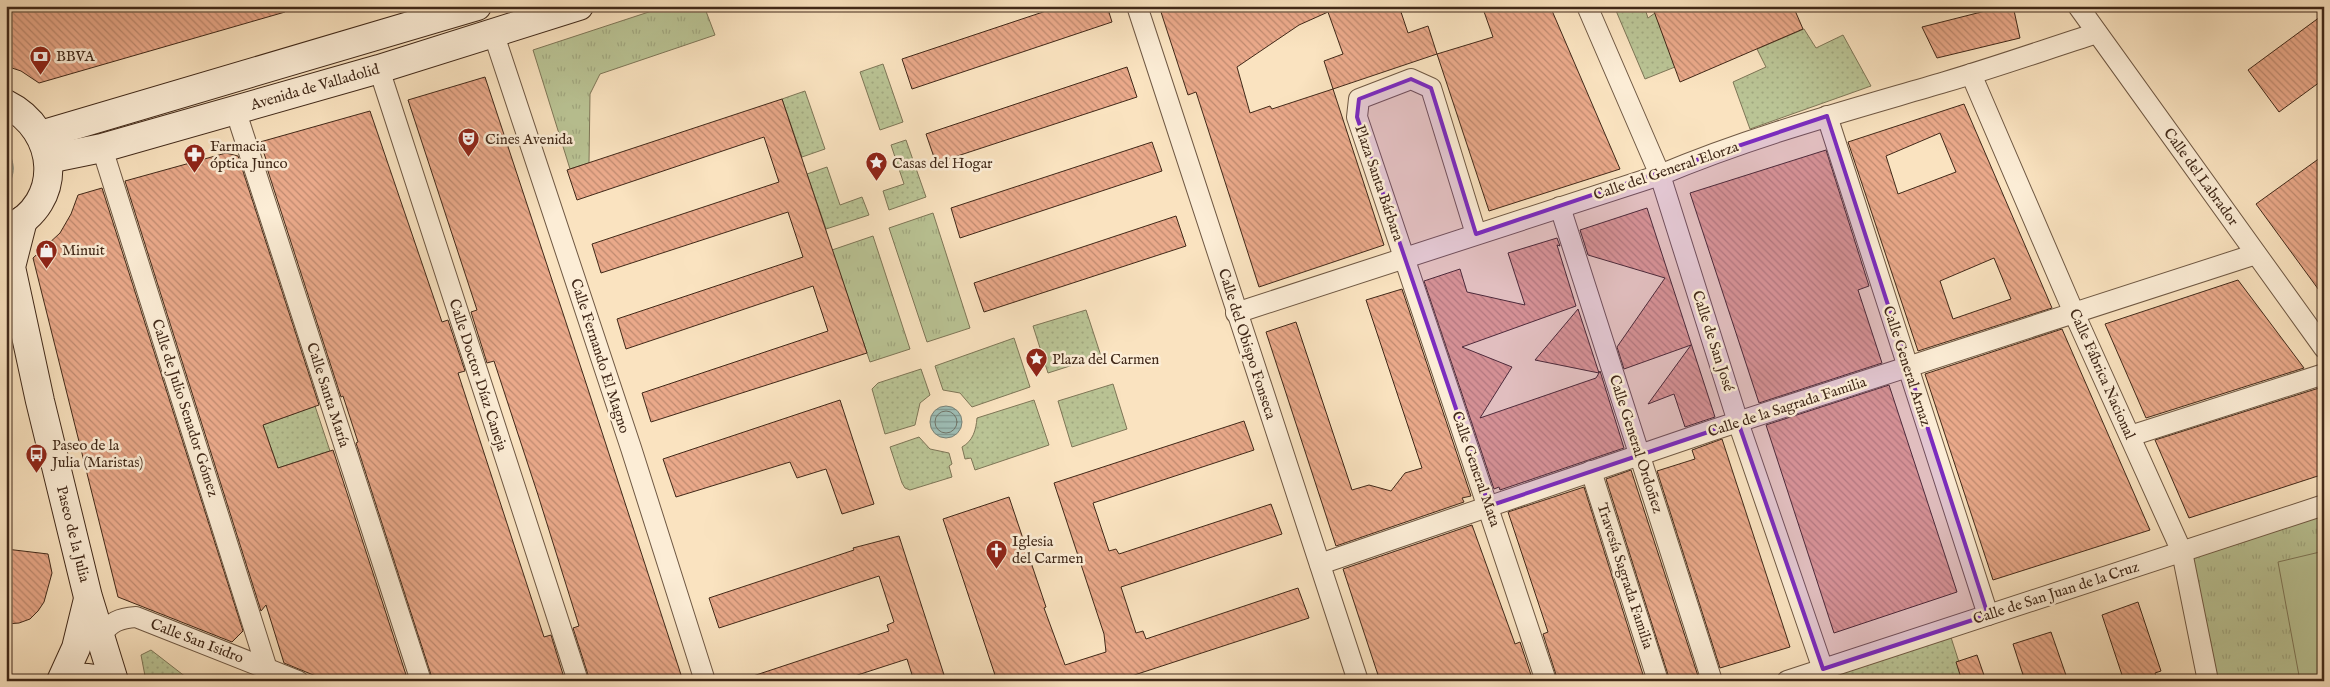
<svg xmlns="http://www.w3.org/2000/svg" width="2330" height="687" font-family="'IM FELL English',serif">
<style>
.grass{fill:url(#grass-dots);stroke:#7e7657}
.park{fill:url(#park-tufts);stroke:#7e7657}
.garden{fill:#bac495;stroke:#7e7657}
.water{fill:url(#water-rules);stroke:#798277}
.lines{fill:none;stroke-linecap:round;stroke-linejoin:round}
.shore{stroke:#707468;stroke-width:1}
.building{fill:url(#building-back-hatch);stroke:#412919;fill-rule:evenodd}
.street-casing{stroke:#6f5843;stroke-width:22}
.secondary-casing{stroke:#412919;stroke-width:30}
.street{stroke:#fcedd6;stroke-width:20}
.secondary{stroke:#fcedd6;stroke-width:28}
.marked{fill:#7b2cbf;fill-opacity:0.2;stroke:#7b2cbf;stroke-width:4;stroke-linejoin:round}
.labels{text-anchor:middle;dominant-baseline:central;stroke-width:5;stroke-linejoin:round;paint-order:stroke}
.poi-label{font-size:15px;fill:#412919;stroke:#fcedd6;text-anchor:start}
.street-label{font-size:15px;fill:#412919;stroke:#fcedd6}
</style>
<defs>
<pattern id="grass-dots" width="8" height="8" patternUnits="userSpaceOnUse" patternTransform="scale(1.25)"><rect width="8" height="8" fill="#bac495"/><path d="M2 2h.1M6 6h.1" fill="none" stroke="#a1a880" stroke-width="1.8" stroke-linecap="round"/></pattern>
<pattern id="park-tufts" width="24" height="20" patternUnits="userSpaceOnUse" patternTransform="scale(1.25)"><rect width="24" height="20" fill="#bac495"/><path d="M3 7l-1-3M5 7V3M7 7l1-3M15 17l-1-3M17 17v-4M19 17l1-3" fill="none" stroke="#a1a880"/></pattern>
<pattern id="water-rules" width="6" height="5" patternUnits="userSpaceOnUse" patternTransform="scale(1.25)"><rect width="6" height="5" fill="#9ebeb6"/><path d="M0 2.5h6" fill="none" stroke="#829a93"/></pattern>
<pattern id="building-back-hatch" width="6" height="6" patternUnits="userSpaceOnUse" patternTransform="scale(1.25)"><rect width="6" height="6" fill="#eaa98a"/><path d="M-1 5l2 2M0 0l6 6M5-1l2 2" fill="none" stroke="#bf8a70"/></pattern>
</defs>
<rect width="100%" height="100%" fill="#fae3c0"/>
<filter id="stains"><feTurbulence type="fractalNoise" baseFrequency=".004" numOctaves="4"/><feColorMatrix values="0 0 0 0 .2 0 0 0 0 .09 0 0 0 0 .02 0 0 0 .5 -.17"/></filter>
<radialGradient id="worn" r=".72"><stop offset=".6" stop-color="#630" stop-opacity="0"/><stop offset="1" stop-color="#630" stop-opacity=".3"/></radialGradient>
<g class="grass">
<path d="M1614 6H1644L1648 18 1655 13 1675 67 1645 79Z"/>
<path d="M1804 29 1816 48 1843 35 1871 86 1750 129 1733 82 1766 67 1757 49Z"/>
<path d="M883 64 903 122 880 130 860 72Z"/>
<path d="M805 91 825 149 802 157 782 99Z"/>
<path d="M906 140 926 197 889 210 883 191 904 184 891 145Z"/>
<path d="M827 167 840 205 862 197 869 215 826 229 807 174Z"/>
<path d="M1086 310 1101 356 1048 373 1033 326Z"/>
<path d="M1014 338 1030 387 972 407 960 393 943 390 935 366Z"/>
<path d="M921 369 930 395 920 403 915 425 885 434 872 389 878 383Z"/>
<path d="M1113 384 1127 429 1072 447 1058 401Z"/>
<path d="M1034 400 1049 445 975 470 971 458 965 459 962 447C973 441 976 430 977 418Z"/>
<path d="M315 406 330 451 278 468 263 425Z"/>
<path d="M919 437 930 449 949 453 952 464 949 466 952 477 910 490 905 488 902 483 890 447Z"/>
<path d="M1948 628 1965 681H1827L1823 669Z"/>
<path d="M151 650 191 681H146L141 655Z"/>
</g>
<g class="park">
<path d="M667 6H704L715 35 600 74 590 94 589 163 570 169 533 50Z"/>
<path d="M933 213 970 328 927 342 889 228Z"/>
<path d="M873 236 910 349 870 362 832 250Z"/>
<path d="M2324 505V681H2208L2182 552Z"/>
</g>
<path class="garden" d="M2324 551V681H2300L2278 562Z"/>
<g class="water">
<path d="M6 147C15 161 16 175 6 189Z"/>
<circle cx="946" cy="422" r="16"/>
</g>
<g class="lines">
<circle class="shore" cx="946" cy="422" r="11"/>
</g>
<g class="building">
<path d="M6 6H284L285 12 39 83 21 71 6 66Z"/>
<path d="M1061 6H1107L1112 22 912 89 902 59Z"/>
<path d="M1159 6H1399L1408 33 1428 26 1437 54 1333 89 1384 245 1259 287 1196 92 1188 95ZM1328 12 1343 54 1324 61 1333 89 1272 109 1270 106 1250 113 1237 67 1299 25Z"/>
<path d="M1482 6H1550L1620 169 1489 211 1437 54 1493 37Z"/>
<path d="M1652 6H1793L1803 29 1680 82Z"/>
<path d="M2005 6H2013L2020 38 1937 58 1922 27Z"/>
<path d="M2324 14V79L2279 112 2248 70Z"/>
<path d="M1127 67 1137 97 936 163 926 134Z"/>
<path d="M485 77 585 380 683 681H590L573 628 579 626 538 495 494 361 487 363 471 312 477 310 408 100Z"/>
<path d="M782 99 867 353 651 422 642 393 828 331 813 286 626 349 617 319 803 257 788 212 601 273 592 244 779 182 764 137 577 200 567 170Z"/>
<path d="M1964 104 2052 308 1918 351 1848 142ZM1940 133 1956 172 1898 194 1886 156ZM1994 258 2011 299 1953 319 1940 281Z"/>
<path d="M370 111 442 322 448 320 465 371 458 373 544 637 551 635 565 681H433L356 443 358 442 343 396 341 397 266 165H268L260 142Z"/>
<path d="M1152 142 1162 171 960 238 951 208Z"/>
<path d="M1826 150 1869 286 1858 290 1882 363 1759 403 1690 193Z"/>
<path d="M226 153 238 156 319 405 263 425 278 468 333 450 408 681H328L284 663 266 605 261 611 125 181Z"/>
<path d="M2324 155V297L2256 204Z"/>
<path d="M102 188 243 631 232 642 118 597 33 258 60 233 71 214 78 195Z"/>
<path d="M1647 208 1715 417 1685 427 1674 394 1648 404 1691 345 1624 369 1617 347 1665 278 1588 255 1580 230Z"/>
<path d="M1176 216 1186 246 984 312 974 283Z"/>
<path d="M1557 238 1560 246 1557 245 1576 306 1462 347 1512 367 1480 418 1596 378 1599 373 1535 360 1578 309 1599 373 1600 371 1624 448 1500 490 1499 487 1494 489 1424 281 1460 269 1467 292 1525 305 1508 253Z"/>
<path d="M2238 280 2304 368 2146 418 2105 324Z"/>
<path d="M1402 289 1471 496 1462 498 1464 502 1336 546 1266 332 1296 322 1352 490 1369 485 1391 491 1405 473 1422 468 1366 300Z"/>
<path d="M2062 329 2150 530 1993 580 1925 374Z"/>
<path d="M1889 385 1957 592 1834 633 1766 425Z"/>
<path d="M2319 388 2324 395V474L2189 518 2155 440Z"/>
<path d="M840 400 874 504 842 514 826 469 797 478 790 462 676 497 663 459Z"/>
<path d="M1244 421 1254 450 1093 503 1109 551 1116 549 1119 554 1271 504 1282 534 1121 587 1136 633 1143 631 1146 639 1298 588 1309 618 1116 681H997L943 519 1009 497 1046 607 1044 608 1065 665 1106 652 1104 634 1054 483Z"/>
<path d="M1722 439 1790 647 1720 668 1657 471 1695 459 1692 450Z"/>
<path d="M1631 470 1698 676 1682 681H1670L1606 479Z"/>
<path d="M1584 487 1645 681H1558L1543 634 1548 632 1508 512Z"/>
<path d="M1472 525 1515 644 1520 642 1533 681H1380L1343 569Z"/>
<path d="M899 536 946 681H914L907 659 839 681H753V676L889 631 887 625 894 622 879 576 719 628 709 598 854 550 853 548Z"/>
<path d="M6 549 48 554 52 573 44 602 38 611 30 619 19 623 6 624Z"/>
<path d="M2138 602 2161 671 2155 673 2157 681H2124L2102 615Z"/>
<path d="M2051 632 2068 681H2025L2013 644Z"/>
<path d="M1977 655 1986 681H1962L1956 662Z"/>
</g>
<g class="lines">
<defs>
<g id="street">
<path d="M1137 6 1358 681"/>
<path d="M1587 6 1660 175 1738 422 1827 681"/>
<path d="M2078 6 2324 348"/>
<path d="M493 32 631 448 705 681"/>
<path d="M379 69 578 681"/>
<path d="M1971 74 2074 313 2182 552 2208 681"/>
<path d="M235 109 421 681"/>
<path d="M1827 116 1988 615"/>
<path d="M102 148 267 669"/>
<path d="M1560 207 1712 681"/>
<path d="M1476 234 1431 88 1411 79 1359 99 1357 117 1546 681"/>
<path d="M1236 313 1660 175C1752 136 1850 110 1945 82 1996 67 2047 49 2097 33"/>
<path d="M2130 436 2324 374"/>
<path d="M1591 471 1658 681"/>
<path d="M1320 564 1713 430 2256 254"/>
<path d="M100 636C111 622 119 618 136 617L298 681"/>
<path d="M1787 681 2324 505"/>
</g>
<g id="secondary">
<path d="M6 104C59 130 65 203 8 229"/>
<path d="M41 135 477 6"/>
<path d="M48 159 102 148 379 69 579 6"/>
<path d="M23 220 11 267 40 401 88 597 114 681"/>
<path d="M61 681 76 648 88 599"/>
<path d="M65 681C77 677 87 676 99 681"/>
</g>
</defs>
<use href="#street" class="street-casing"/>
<use href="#secondary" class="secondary-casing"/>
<use href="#street" class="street"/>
<use href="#secondary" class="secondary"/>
</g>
<path class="marked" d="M1411 79 1431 88 1476 234 1827 116 1988 615 1823 669 1738 422 1489 506 1357 117 1359 99Z"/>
<defs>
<symbol id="bank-pin" viewBox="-11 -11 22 30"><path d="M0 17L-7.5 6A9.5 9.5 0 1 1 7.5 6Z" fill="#8f2418" stroke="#fcedd6"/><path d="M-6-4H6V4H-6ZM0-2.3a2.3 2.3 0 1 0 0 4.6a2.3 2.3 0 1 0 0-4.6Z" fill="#fff"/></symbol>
<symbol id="theatre-pin" viewBox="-11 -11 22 30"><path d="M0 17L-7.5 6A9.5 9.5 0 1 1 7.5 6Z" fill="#8f2418" stroke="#fcedd6"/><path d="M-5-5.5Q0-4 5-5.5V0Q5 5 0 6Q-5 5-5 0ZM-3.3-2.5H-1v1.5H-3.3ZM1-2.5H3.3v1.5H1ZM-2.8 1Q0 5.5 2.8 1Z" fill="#fff"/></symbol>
<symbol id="pharmacy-pin" viewBox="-11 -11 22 30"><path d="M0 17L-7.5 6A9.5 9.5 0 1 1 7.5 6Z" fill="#8f2418" stroke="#fcedd6"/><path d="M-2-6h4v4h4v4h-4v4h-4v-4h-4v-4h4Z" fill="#fff"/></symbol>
<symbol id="sight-pin" viewBox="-11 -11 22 30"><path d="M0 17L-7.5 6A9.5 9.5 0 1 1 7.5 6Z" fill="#8f2418" stroke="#fcedd6"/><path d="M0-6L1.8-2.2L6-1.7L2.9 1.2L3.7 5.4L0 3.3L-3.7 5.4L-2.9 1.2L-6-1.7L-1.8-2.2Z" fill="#fff"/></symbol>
<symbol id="shop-pin" viewBox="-11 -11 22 30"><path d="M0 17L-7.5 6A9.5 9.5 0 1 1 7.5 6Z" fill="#8f2418" stroke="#fcedd6"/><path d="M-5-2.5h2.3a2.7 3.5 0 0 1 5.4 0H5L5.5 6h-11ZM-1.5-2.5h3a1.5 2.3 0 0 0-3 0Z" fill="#fff"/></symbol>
<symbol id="bus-pin" viewBox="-11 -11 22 30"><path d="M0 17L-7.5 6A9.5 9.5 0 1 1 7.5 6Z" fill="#8f2418" stroke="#fcedd6"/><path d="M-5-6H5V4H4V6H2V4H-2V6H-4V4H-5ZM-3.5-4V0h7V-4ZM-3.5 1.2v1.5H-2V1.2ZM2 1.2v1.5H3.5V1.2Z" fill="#fff"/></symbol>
<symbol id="church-pin" viewBox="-11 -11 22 30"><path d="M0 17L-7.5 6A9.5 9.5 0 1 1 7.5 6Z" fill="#8f2418" stroke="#fcedd6"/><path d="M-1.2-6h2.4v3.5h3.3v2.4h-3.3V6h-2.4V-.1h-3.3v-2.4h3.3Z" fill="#fff"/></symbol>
</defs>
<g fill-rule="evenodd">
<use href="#bank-pin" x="28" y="44" width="25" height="34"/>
<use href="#theatre-pin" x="456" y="126" width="25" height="34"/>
<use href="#pharmacy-pin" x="182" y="142" width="25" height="34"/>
<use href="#sight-pin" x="864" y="150" width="25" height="34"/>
<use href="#shop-pin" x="34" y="238" width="25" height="34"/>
<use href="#sight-pin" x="1024" y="346" width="25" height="34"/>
<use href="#bus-pin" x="24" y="442" width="25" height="34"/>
<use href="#church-pin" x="984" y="538" width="25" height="34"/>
</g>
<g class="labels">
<g class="poi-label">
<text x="56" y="56">BBVA</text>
<text x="485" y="139">Cines Avenida</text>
<text x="210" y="146">Farmacia<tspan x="210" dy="17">óptica Junco</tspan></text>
<text x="892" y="163">Casas del Hogar</text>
<text x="62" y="250">Minuit</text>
<text x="1052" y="359">Plaza del Carmen</text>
<text x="52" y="445">Paseo de la<tspan x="52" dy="17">Julia (Maristas)</tspan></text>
<text x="1012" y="541">Iglesia<tspan x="1012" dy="17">del Carmen</tspan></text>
</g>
<g class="street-label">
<text transform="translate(315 87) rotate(-16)">Avenida de Valladolid</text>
<text transform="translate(1666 171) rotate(-19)">Calle del General Elorza</text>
<text transform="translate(2201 177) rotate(54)">Calle del Labrador</text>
<text transform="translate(1379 183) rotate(71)">Plaza Santa Bárbara</text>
<text transform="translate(1713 341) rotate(72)">Calle de San José</text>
<text transform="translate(1247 344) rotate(72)">Calle del Obispo Fonseca</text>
<text transform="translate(600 356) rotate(72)">Calle Fernando El Magno</text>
<text transform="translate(1907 366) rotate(72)">Calle General Arnaz</text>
<text transform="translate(2102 374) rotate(66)">Calle Fábrica Nacional</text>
<text transform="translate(478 375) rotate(72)">Calle Doctor Díaz Caneja</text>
<text transform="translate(328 395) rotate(72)">Calle Santa María</text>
<text transform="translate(1787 407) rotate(-18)">Calle de la Sagrada Familia</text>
<text transform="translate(185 408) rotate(72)">Calle de Julio Senador Gómez</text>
<text transform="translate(1636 444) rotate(72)">Calle General Ordoñez</text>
<text transform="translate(1476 469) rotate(71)">Calle General Mata</text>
<text transform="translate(73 534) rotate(76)">Paseo de la Julia</text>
<text transform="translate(1625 576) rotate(72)">Travesía Sagrada Familia</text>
<text transform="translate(2056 593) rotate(-18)">Calle de San Juan de la Cruz</text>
<text transform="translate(197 641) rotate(21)">Calle San Isidro</text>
</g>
</g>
<rect width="2330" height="687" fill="none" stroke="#fae3c0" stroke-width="25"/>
<rect x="8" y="8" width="2315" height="672" fill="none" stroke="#412919" stroke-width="2.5"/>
<rect x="12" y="12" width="2305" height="662" fill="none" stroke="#412919"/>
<rect width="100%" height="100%" filter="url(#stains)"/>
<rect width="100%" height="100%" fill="url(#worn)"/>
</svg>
